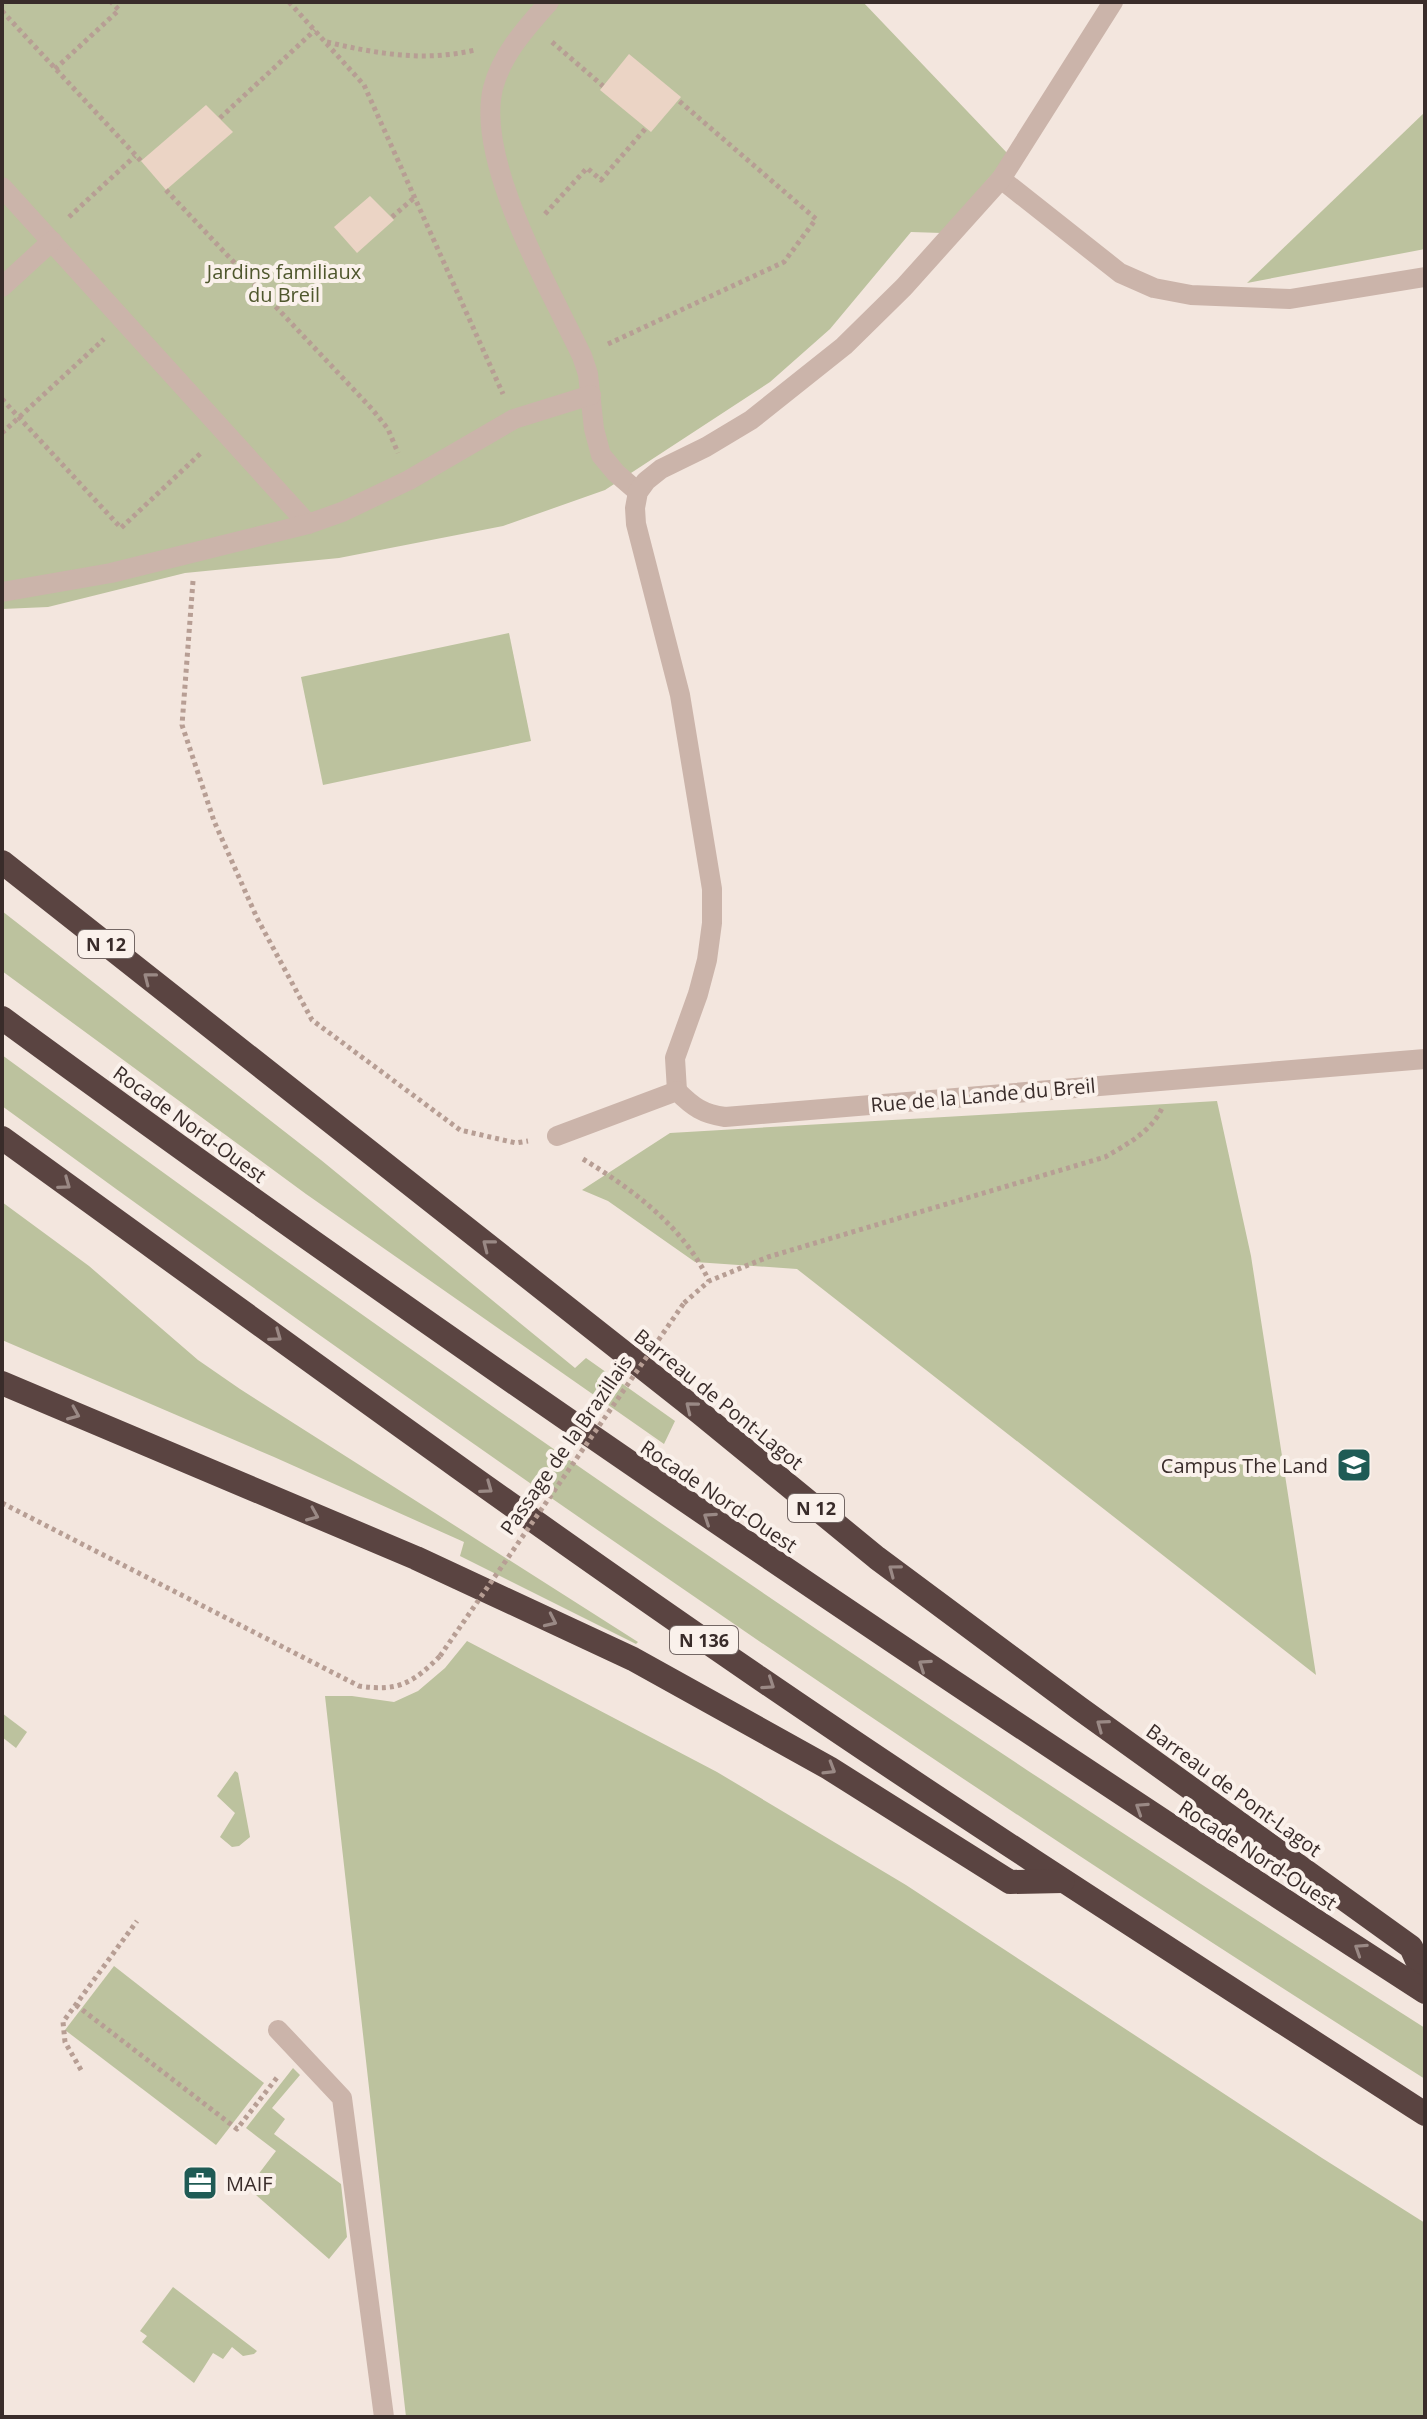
<svg xmlns="http://www.w3.org/2000/svg" width="1427" height="2419" font-family="'Open Sans',sans-serif">
<style>
.green{fill:#bcc29e}
.plaza{fill:#ebd4c5}
.lines{fill:none;stroke-linecap:round;stroke-linejoin:round}
.path{stroke:#b79e94;stroke-width:5;stroke-dasharray:4 4;stroke-linecap:butt}
.minor{stroke:#cbb4aa;stroke-width:20}
.highway{stroke:#5a4441;stroke-width:24}
.path-bridge{stroke:#b79e94;stroke-width:5;stroke-dasharray:4 4;stroke-linecap:butt}
.oneway{stroke:#9a8985}
.labels{text-anchor:middle;dominant-baseline:central;stroke-width:8;stroke-linejoin:round;paint-order:stroke}
.shield{fill:#faf1eb;stroke:#736764;stroke-width:2}
.shield-label{font-size:18px;font-weight:bold;fill:#392c2a}
.park-label{font-size:20px;fill:#4f572d;stroke:#faf1eb}
.street-label{font-size:20px;fill:#392c2a;stroke:#faf1eb}
.poi-label{font-size:20px;fill:#392c2a;stroke:#faf1eb;text-anchor:end}
</style>
<rect width="100%" height="100%" fill="#f3e6de"/>
<g class="green">
<path d="M2 2H863L1009 155 942 233 911 232 830 329 770 382 605 490 503 526 339 558 185 573 48 607 2 609Z"/>
<path d="M1425 112V249L1247 283Z"/>
<path d="M509 633 531 741 323 785 301 677Z"/>
<path d="M2 911 321 1160 575 1368 586 1358 675 1421 664 1444 306 1194 2 971Z"/>
<path d="M2 1055C465 1395 940 1720 1425 2028V2079C940 1772 466 1445 2 1106Z"/>
<path d="M1217 1101 1251 1256 1316 1675 797 1269 695 1262 608 1201 582 1190 670 1133Z"/>
<path d="M2 1202 89 1266 198 1360 240 1389 638 1642 636 1644 460 1556 464 1542 274 1457 2 1340Z"/>
<path d="M467 1641 717 1772 906 1885 1322 2158 1425 2223V2417H406L325 1696H352L394 1702 418 1691 445 1668Z"/>
<path d="M2 1713 27 1732 16 1748 2 1737Z"/>
<path d="M235 1771 238 1773 250 1837 239 1846 232 1847 220 1837 235 1813 217 1796Z"/>
<path d="M114 1966 264 2083 216 2145 65 2030Z"/>
<path d="M293 2068 300 2075 272 2108 285 2119 274 2134 341 2184 347 2237 329 2259 248 2188 276 2151 246 2128Z"/>
<path d="M173 2287 257 2351 254 2354 243 2356 232 2347 223 2359 213 2353 194 2383 142 2342 147 2336 140 2331Z"/>
</g>
<g class="plaza">
<path d="M629 54 681 97 651 132 600 90Z"/>
<path d="M206 105 233 132 166 190 141 161Z"/>
<path d="M370 196 394 220 357 253 334 227Z"/>
</g>
<g class="lines">
<g class="path">
<path d="M289 2 364 85 503 394"/>
<path d="M2 11 141 161"/>
<path d="M327 42C378 54 424 62 475 50"/>
<path d="M552 42 603 86"/>
<path d="M55 69 119 10 111 2"/>
<path d="M220 118 315 30"/>
<path d="M166 190 372 409 388 429 398 453"/>
<path d="M545 214 587 168 601 180 646 128"/>
<path d="M69 217 135 156"/>
<path d="M392 217 415 197"/>
<path d="M608 344 784 262 816 219 678 100"/>
<path d="M2 399 121 528 202 452"/>
<path d="M2 433 104 339"/>
<path d="M193 581 182 725 214 821 257 918 312 1020 460 1130 516 1143 528 1141"/>
<path d="M583 1159C632 1189 684 1227 709 1281"/>
<path d="M684 1303 709 1281 768 1257 1105 1157C1126 1145 1152 1131 1162 1108"/>
<path d="M2 1503 359 1686C398 1692 413 1683 440 1656"/>
<path d="M76 2005 237 2129 279 2075"/>
<path d="M81 2070 65 2042 63 2022 137 1921"/>
</g>
<g class="minor">
<path d="M549 2C526 28 502 54 493 88 475 161 550 289 582 356L588 374 594 429 601 455 616 473 638 492"/>
<path d="M1001 179 1120 273 1154 288 1191 295 1290 299 1425 277"/>
<path d="M2 187 308 524"/>
<path d="M2 287 52 241"/>
<path d="M2 592 111 573 308 524 342 512 409 480 514 419 591 395"/>
<path d="M677 1091 675 1058 698 994 707 960 712 923V889L680 695 636 524 635 508 638 492 646 481 661 469 706 447 751 420 844 346 904 287 1001 179 1113 2"/>
<path d="M557 1136 677 1091C693 1107 703 1114 725 1117L1425 1059"/>
<path d="M278 2030 342 2098 384 2417"/>
</g>
<g class="highway">
<path d="M2 862 699 1412 877 1558 1079 1708 1411 1947 1425 1978"/>
<path d="M2 1018C466 1358 942 1679 1425 1992"/>
<path d="M2 1138C253 1319 502 1502 758 1677 977 1827 1202 1970 1425 2114"/>
<path d="M2 1383 416 1558 633 1659 829 1768 1010 1882 1063 1881"/>
</g>
<path class="path-bridge" d="M440 1656 684 1303"/>
</g>
<defs><path id="oneway-chevron" d="M-2-3.5L2.5 0L-2 3.5" fill="none" stroke-width="1.6" stroke-linecap="round" stroke-linejoin="round" transform="scale(2)"/></defs>
<g class="oneway">
<use href="#oneway-chevron" transform="translate(149 978) rotate(-142)"/>
<use href="#oneway-chevron" transform="translate(65 1184) rotate(36)"/>
<use href="#oneway-chevron" transform="translate(488 1245) rotate(-142)"/>
<use href="#oneway-chevron" transform="translate(276 1336) rotate(36)"/>
<use href="#oneway-chevron" transform="translate(691 1407) rotate(-141)"/>
<use href="#oneway-chevron" transform="translate(74 1414) rotate(23)"/>
<use href="#oneway-chevron" transform="translate(487 1488) rotate(36)"/>
<use href="#oneway-chevron" transform="translate(313 1515) rotate(23)"/>
<use href="#oneway-chevron" transform="translate(709 1518) rotate(-146)"/>
<use href="#oneway-chevron" transform="translate(894 1570) rotate(-143)"/>
<use href="#oneway-chevron" transform="translate(551 1621) rotate(25)"/>
<use href="#oneway-chevron" transform="translate(924 1665) rotate(-146)"/>
<use href="#oneway-chevron" transform="translate(769 1684) rotate(34)"/>
<use href="#oneway-chevron" transform="translate(1102 1725) rotate(-144)"/>
<use href="#oneway-chevron" transform="translate(830 1769) rotate(31)"/>
<use href="#oneway-chevron" transform="translate(1141 1808) rotate(-147)"/>
<use href="#oneway-chevron" transform="translate(1360 1949) rotate(-147)"/>
</g>
<defs>
<symbol id="school-square" viewBox="-11 -11 22 22"><rect x="-9" y="-9" width="18" height="18" rx="4" fill="#1f5b55" stroke="#faf1eb"/><path d="M0-5L7-2L0 1L-7-2ZM-4 1L0 2.5L4 1V4Q0 6-4 4Z" fill="#fff"/></symbol>
<symbol id="office-square" viewBox="-11 -11 22 22"><rect x="-9" y="-9" width="18" height="18" rx="4" fill="#1f5b55" stroke="#faf1eb"/><path d="M-6-3h4V-5.5h4V-3h4V5H-6ZM-1-4.5V-3h2v-1.5ZM-6 0V1H6V0Z" fill="#fff"/></symbol>
</defs>
<g fill-rule="evenodd">
<use href="#school-square" x="1334" y="1445" width="40" height="40"/>
<use href="#office-square" x="180" y="2163" width="40" height="40"/>
</g>
<g class="labels">
<g class="shield">
<rect x="78" y="930" width="56" height="28" rx="6"/>
<rect x="788" y="1494" width="56" height="28" rx="6"/>
<rect x="670" y="1626" width="68" height="28" rx="6"/>
</g>
<g class="shield-label">
<text x="106" y="944">N 12</text>
<text x="816" y="1508">N 12</text>
<text x="704" y="1640">N 136</text>
</g>
<g class="park-label">
<text x="284" y="271">Jardins familiaux<tspan x="284" dy="23">du Breil</tspan></text>
</g>
<g class="street-label">
<text transform="translate(983 1095) rotate(-5)">Rue de la Lande du Breil</text>
<text transform="translate(190 1124) rotate(36)">Rocade Nord-Ouest</text>
<text transform="translate(719 1399) rotate(39)">Barreau de Pont-Lagot</text>
<text transform="translate(566 1445) rotate(-55)">Passage de la Brazillais</text>
<text transform="translate(719 1496) rotate(34)">Rocade Nord-Ouest</text>
<text transform="translate(1234 1790) rotate(36)">Barreau de Pont-Lagot</text>
<text transform="translate(1258 1855) rotate(33)">Rocade Nord-Ouest</text>
</g>
<g class="poi-label">
<text x="1328" y="1465">Campus The Land</text>
<text x="226" y="2183" text-anchor="start">MAIF</text>
</g>
</g>
<rect width="1427" height="2419" fill="none" stroke="#392c2a" stroke-width="8"/>
</svg>
